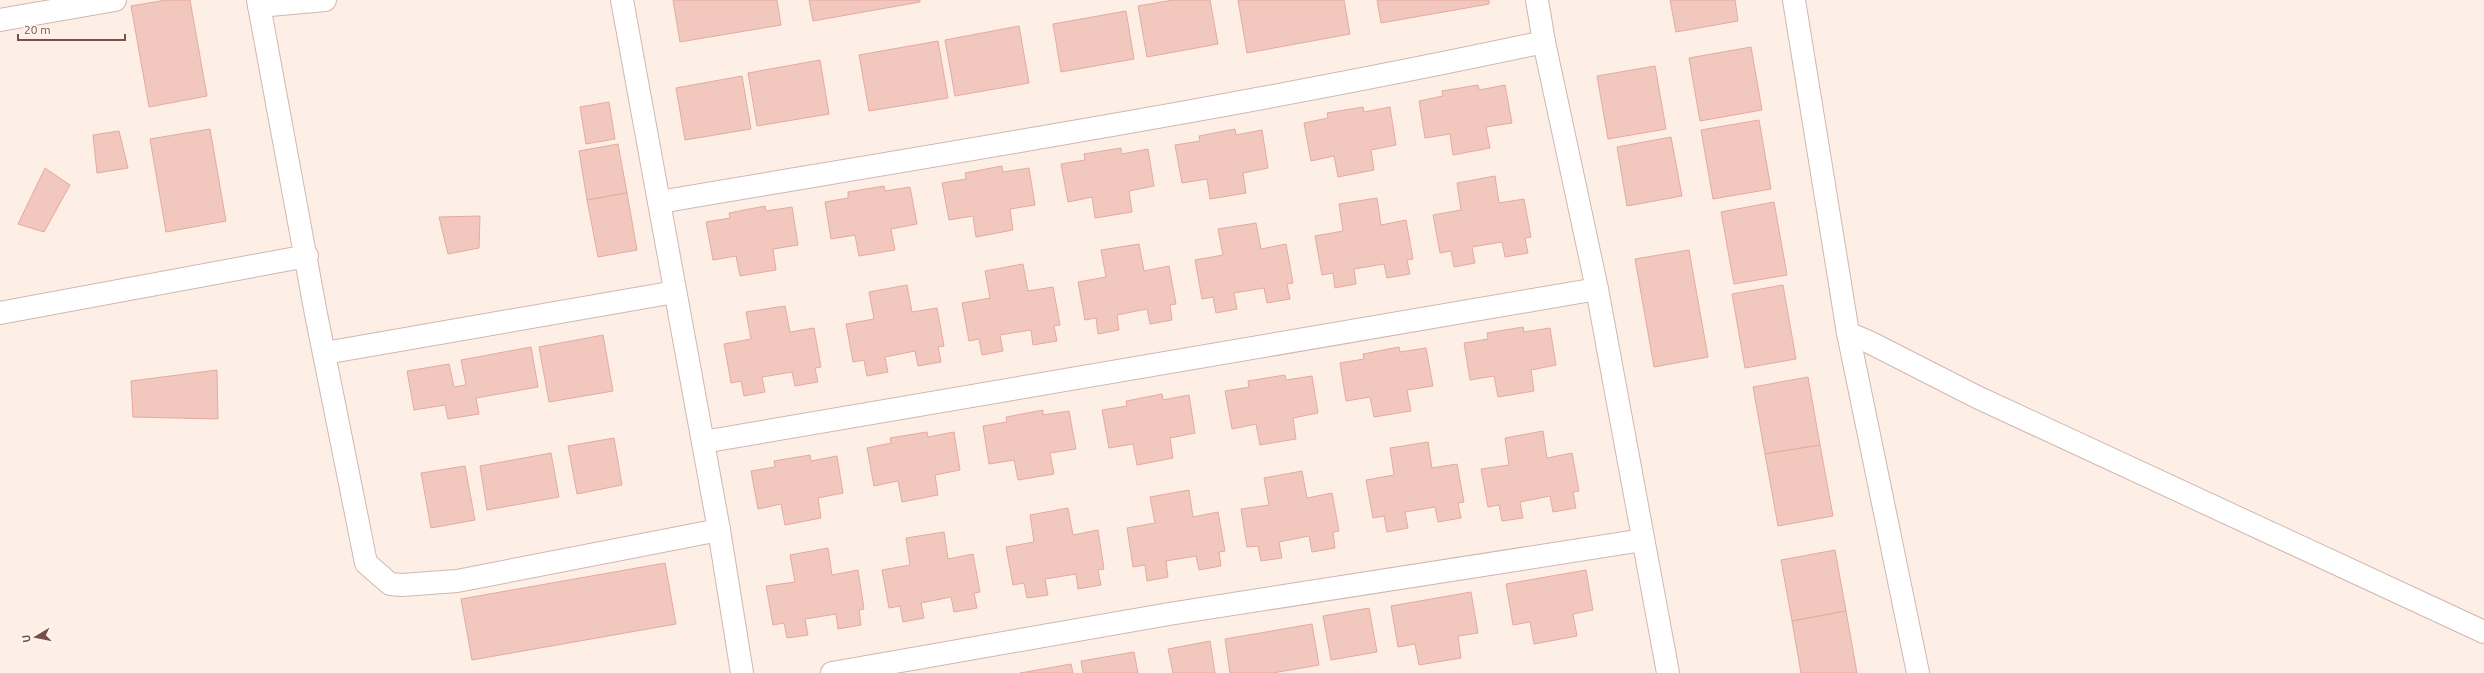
<svg xmlns="http://www.w3.org/2000/svg" width="2484" height="673" font-family="Ubuntu,sans-serif">
<style>
.building{fill:#f2c7be;stroke:#e5aa9e}
.lines{fill:none;stroke-linecap:round;stroke-linejoin:round}
.minor-casing{stroke:#d1b7af;stroke-width:24}
.minor{stroke:#fff;stroke-width:22}
</style>
<rect width="100%" height="100%" fill="#fdefe6"/>
<g class="building">
<path d="M166 0H190L207 96 149 107 131 6Z"/>
<path d="M673 0H777L781 25 680 42Z"/>
<path d="M809 0H920V2L813 21Z"/>
<path d="M1173 0H1210L1218 44 1147 57 1138 6Z"/>
<path d="M1238 0H1344L1350 34 1247 53Z"/>
<path d="M1377 0H1489V4L1381 23Z"/>
<path d="M1670 0H1735L1738 21 1676 32Z"/>
<path d="M1126 11 1134 59 1061 72 1053 24Z"/>
<path d="M1019 26 1029 83 955 96 945 40Z"/>
<path d="M938 41 948 98 869 111 859 55Z"/>
<path d="M1751 47 1762 110 1700 121 1689 58Z"/>
<path d="M820 60 829 114 757 126 748 73Z"/>
<path d="M1655 66 1666 129 1608 139 1597 76Z"/>
<path d="M742 76 751 129 685 140 676 88Z"/>
<path d="M1478 85 1479 90 1505 85 1512 123 1486 127 1490 148 1453 155 1450 134 1425 138 1419 101 1443 96 1442 91Z"/>
<path d="M609 102 615 139 586 144 580 107Z"/>
<path d="M1363 107 1364 112 1390 107 1396 145 1371 150 1374 170 1338 177 1334 156 1311 161 1304 123 1328 118 1327 113Z"/>
<path d="M1759 120 1771 189 1713 199 1701 130Z"/>
<path d="M210 129 226 221 166 232 150 139Z"/>
<path d="M1235 129 1236 135 1262 130 1268 168 1243 173 1246 193 1210 199 1207 179 1182 183 1175 145 1200 141 1199 136Z"/>
<path d="M119 131 128 168 97 173 93 135Z"/>
<path d="M1671 137 1682 196 1627 206 1617 147Z"/>
<path d="M618 144 627 193 587 200 579 151Z"/>
<path d="M1121 148 1122 154 1148 149 1154 186 1129 191 1132 212 1095 218 1092 197 1068 202 1061 164 1085 160 1084 154Z"/>
<path d="M1002 166 1003 172 1029 168 1035 205 1010 209 1013 230 976 237 973 216 949 220 942 183 966 179 965 173Z"/>
<path d="M45 168 70 185 44 232 18 224Z"/>
<path d="M1495 176 1499 203 1524 199 1531 237 1525 238 1528 253 1505 257 1502 242 1472 247 1475 263 1454 267 1451 251 1440 253 1433 215 1461 210 1457 183Z"/>
<path d="M884 186 885 191 910 187 917 224 891 229 895 250 859 256 855 235 831 239 825 202 848 198V192Z"/>
<path d="M627 193 637 250 598 257 587 200Z"/>
<path d="M1377 198 1381 225 1406 220 1413 259 1407 260 1410 274 1387 278 1384 264 1354 269 1356 284 1335 288 1333 273 1322 275 1315 236 1343 231 1339 204Z"/>
<path d="M1774 202 1787 275 1734 284 1721 212Z"/>
<path d="M765 206 766 211 792 207 798 245 773 249 776 270 740 276 736 256 713 260 706 222 730 218 729 213Z"/>
<path d="M480 216 479 248 448 254 439 217Z"/>
<path d="M1256 223 1261 249 1286 244 1293 283 1287 284 1290 299 1267 303 1264 288 1234 293 1237 309 1216 313 1213 297 1202 299 1195 260 1223 255 1218 229Z"/>
<path d="M1139 244 1144 271 1169 266 1176 304 1170 305 1172 320 1150 324 1147 309 1117 315 1119 330 1098 334 1096 318 1085 320 1078 282 1106 277 1101 250Z"/>
<path d="M1689 250 1708 357 1654 367 1635 259Z"/>
<path d="M1023 264 1028 291 1053 287 1060 325 1054 326 1057 341 1033 345 1031 330 1000 335 1003 351 982 355 979 339 969 341 962 303 990 298 985 271Z"/>
<path d="M907 285 912 312 937 308 944 346 938 347 941 362 918 366 915 351 885 357 888 372 867 376 864 360 853 362 846 324 874 319 869 292Z"/>
<path d="M1783 285 1796 359 1745 368 1732 294Z"/>
<path d="M785 306 790 332 814 328 821 367 815 368 818 382 795 386 792 372 762 377 765 392 744 396 741 381 731 383 724 344 751 339 746 312Z"/>
<path d="M1523 327 1524 332 1550 328 1556 365 1531 370 1534 391 1498 397 1494 376 1470 380 1464 343 1488 339 1487 333Z"/>
<path d="M603 335 613 391 549 402 539 347Z"/>
<path d="M531 347 538 387 476 398 479 414 448 419 445 405 414 410 407 371 449 364 454 387 466 385 461 360Z"/>
<path d="M1399 347 1400 352 1426 348 1433 386 1407 390 1411 411 1374 417 1370 397 1346 401 1340 363 1364 359 1363 354Z"/>
<path d="M217 370 218 419 133 417 131 381Z"/>
<path d="M1285 375 1286 380 1312 376 1318 413 1293 418 1296 439 1260 445 1256 424 1232 429 1225 391 1249 387 1248 381Z"/>
<path d="M1808 377 1820 445 1765 454 1753 387Z"/>
<path d="M1162 394 1163 400 1189 395 1195 433 1170 438 1173 458 1137 465 1133 444 1109 448 1102 410 1127 406 1126 401Z"/>
<path d="M1043 410V415L1069 411 1076 449 1050 453 1054 474 1018 480 1014 460 989 464 983 426 1007 422 1006 417Z"/>
<path d="M1543 431 1547 458 1572 453 1579 491 1573 492 1576 508 1553 512 1550 496 1520 502 1523 518 1502 521 1499 505 1488 507 1481 469 1509 465 1505 438Z"/>
<path d="M927 432 928 437 954 432 960 470 935 475 938 495 902 502 898 481 874 486 867 448 891 443 890 438Z"/>
<path d="M614 438 622 485 577 494 568 446Z"/>
<path d="M1428 442 1432 468 1457 464 1464 502 1458 503 1461 518 1438 522 1435 507 1405 512 1408 528 1387 532 1384 516 1373 518 1366 480 1394 475 1390 448Z"/>
<path d="M1820 445 1833 516 1778 526 1765 454Z"/>
<path d="M551 453 559 497 487 510 480 466Z"/>
<path d="M810 455 811 461 837 456 843 493 818 498 821 518 785 525 781 504 758 509 751 471 775 467 774 461Z"/>
<path d="M465 466 475 520 431 528 421 473Z"/>
<path d="M1302 471 1307 498 1332 493 1339 531 1333 532 1335 548 1312 552 1309 536 1279 542 1282 558 1261 561 1258 546 1247 547 1241 509 1269 505 1264 478Z"/>
<path d="M1189 490 1193 517 1218 512 1225 551 1219 552 1221 566 1199 570 1196 556 1166 561 1168 577 1147 581 1145 565 1133 567 1127 528 1155 523 1150 497Z"/>
<path d="M1068 508 1073 535 1098 530 1104 569 1098 570 1101 585 1078 589 1076 574 1045 579 1048 595 1027 598 1024 583 1013 585 1006 547 1034 542 1030 515Z"/>
<path d="M944 532 948 559 973 554 980 592 974 593 977 608 954 612 951 597 921 603 924 618 903 622 900 606 889 608 882 570 910 565 906 538Z"/>
<path d="M828 548 832 575 858 570 864 609 859 610 861 625 838 629 836 614 805 619 808 635 787 638 784 623 773 625 766 586 795 582 790 555Z"/>
<path d="M1835 550 1846 611 1792 621 1781 560Z"/>
<path d="M665 563 676 624 472 660 461 599Z"/>
<path d="M1586 570 1593 610 1573 614 1577 636 1534 644 1530 622 1513 625 1506 584Z"/>
<path d="M1471 592 1478 633 1458 636 1461 658 1419 665 1415 644 1398 647 1391 606Z"/>
<path d="M1369 608 1377 652 1331 660 1323 616Z"/>
<path d="M1846 611 1857 673H1801L1792 621Z"/>
<path d="M1312 624 1319 665 1273 673H1230L1225 639Z"/>
<path d="M1210 641 1215 673H1173L1168 649Z"/>
<path d="M1134 652 1138 673H1083L1081 661Z"/>
<path d="M1071 664 1073 673H1020Z"/>
</g>
<g class="lines">
<defs>
<g id="minor">
<path d="M258 0 316 314 366 563 390 584 402 585 457 581 719 530 622 0"/>
<path d="M1537 0 1544 42 1597 289 1668 673"/>
<path d="M1794 0 1848 333 1869 342 1977 397 2484 632"/>
<path d="M259 6 325 0"/>
<path d="M0 20 115 0"/>
<path d="M659 202C954 152 1251 105 1544 42"/>
<path d="M0 313 307 256"/>
<path d="M1848 333 1918 673"/>
<path d="M325 353 675 292"/>
<path d="M703 442 1597 289"/>
<path d="M719 530 742 673"/>
<path d="M832 673 1169 614 1643 540"/>
</g>
</defs>
<use href="#minor" class="minor-casing"/>
<use href="#minor" class="minor"/>
</g>
<g transform="translate(36 637) rotate(260)" stroke="#fff4ed" stroke-width="3" paint-order="stroke">
<path d="M0-3L7 15L0 10L-7 15Z" fill="#76514b"/>
<text y="-6" font-size="11" font-weight="bold" text-anchor="middle" fill="#76514b">U</text>
</g>
<path d="M18 34v6h107v-6" fill="none" stroke="#76514b" stroke-width="2"/>
<text x="24" y="34" font-size="12" fill="#76514b" stroke="#fff4ed" stroke-width="3" paint-order="stroke">20 m</text>
</svg>
